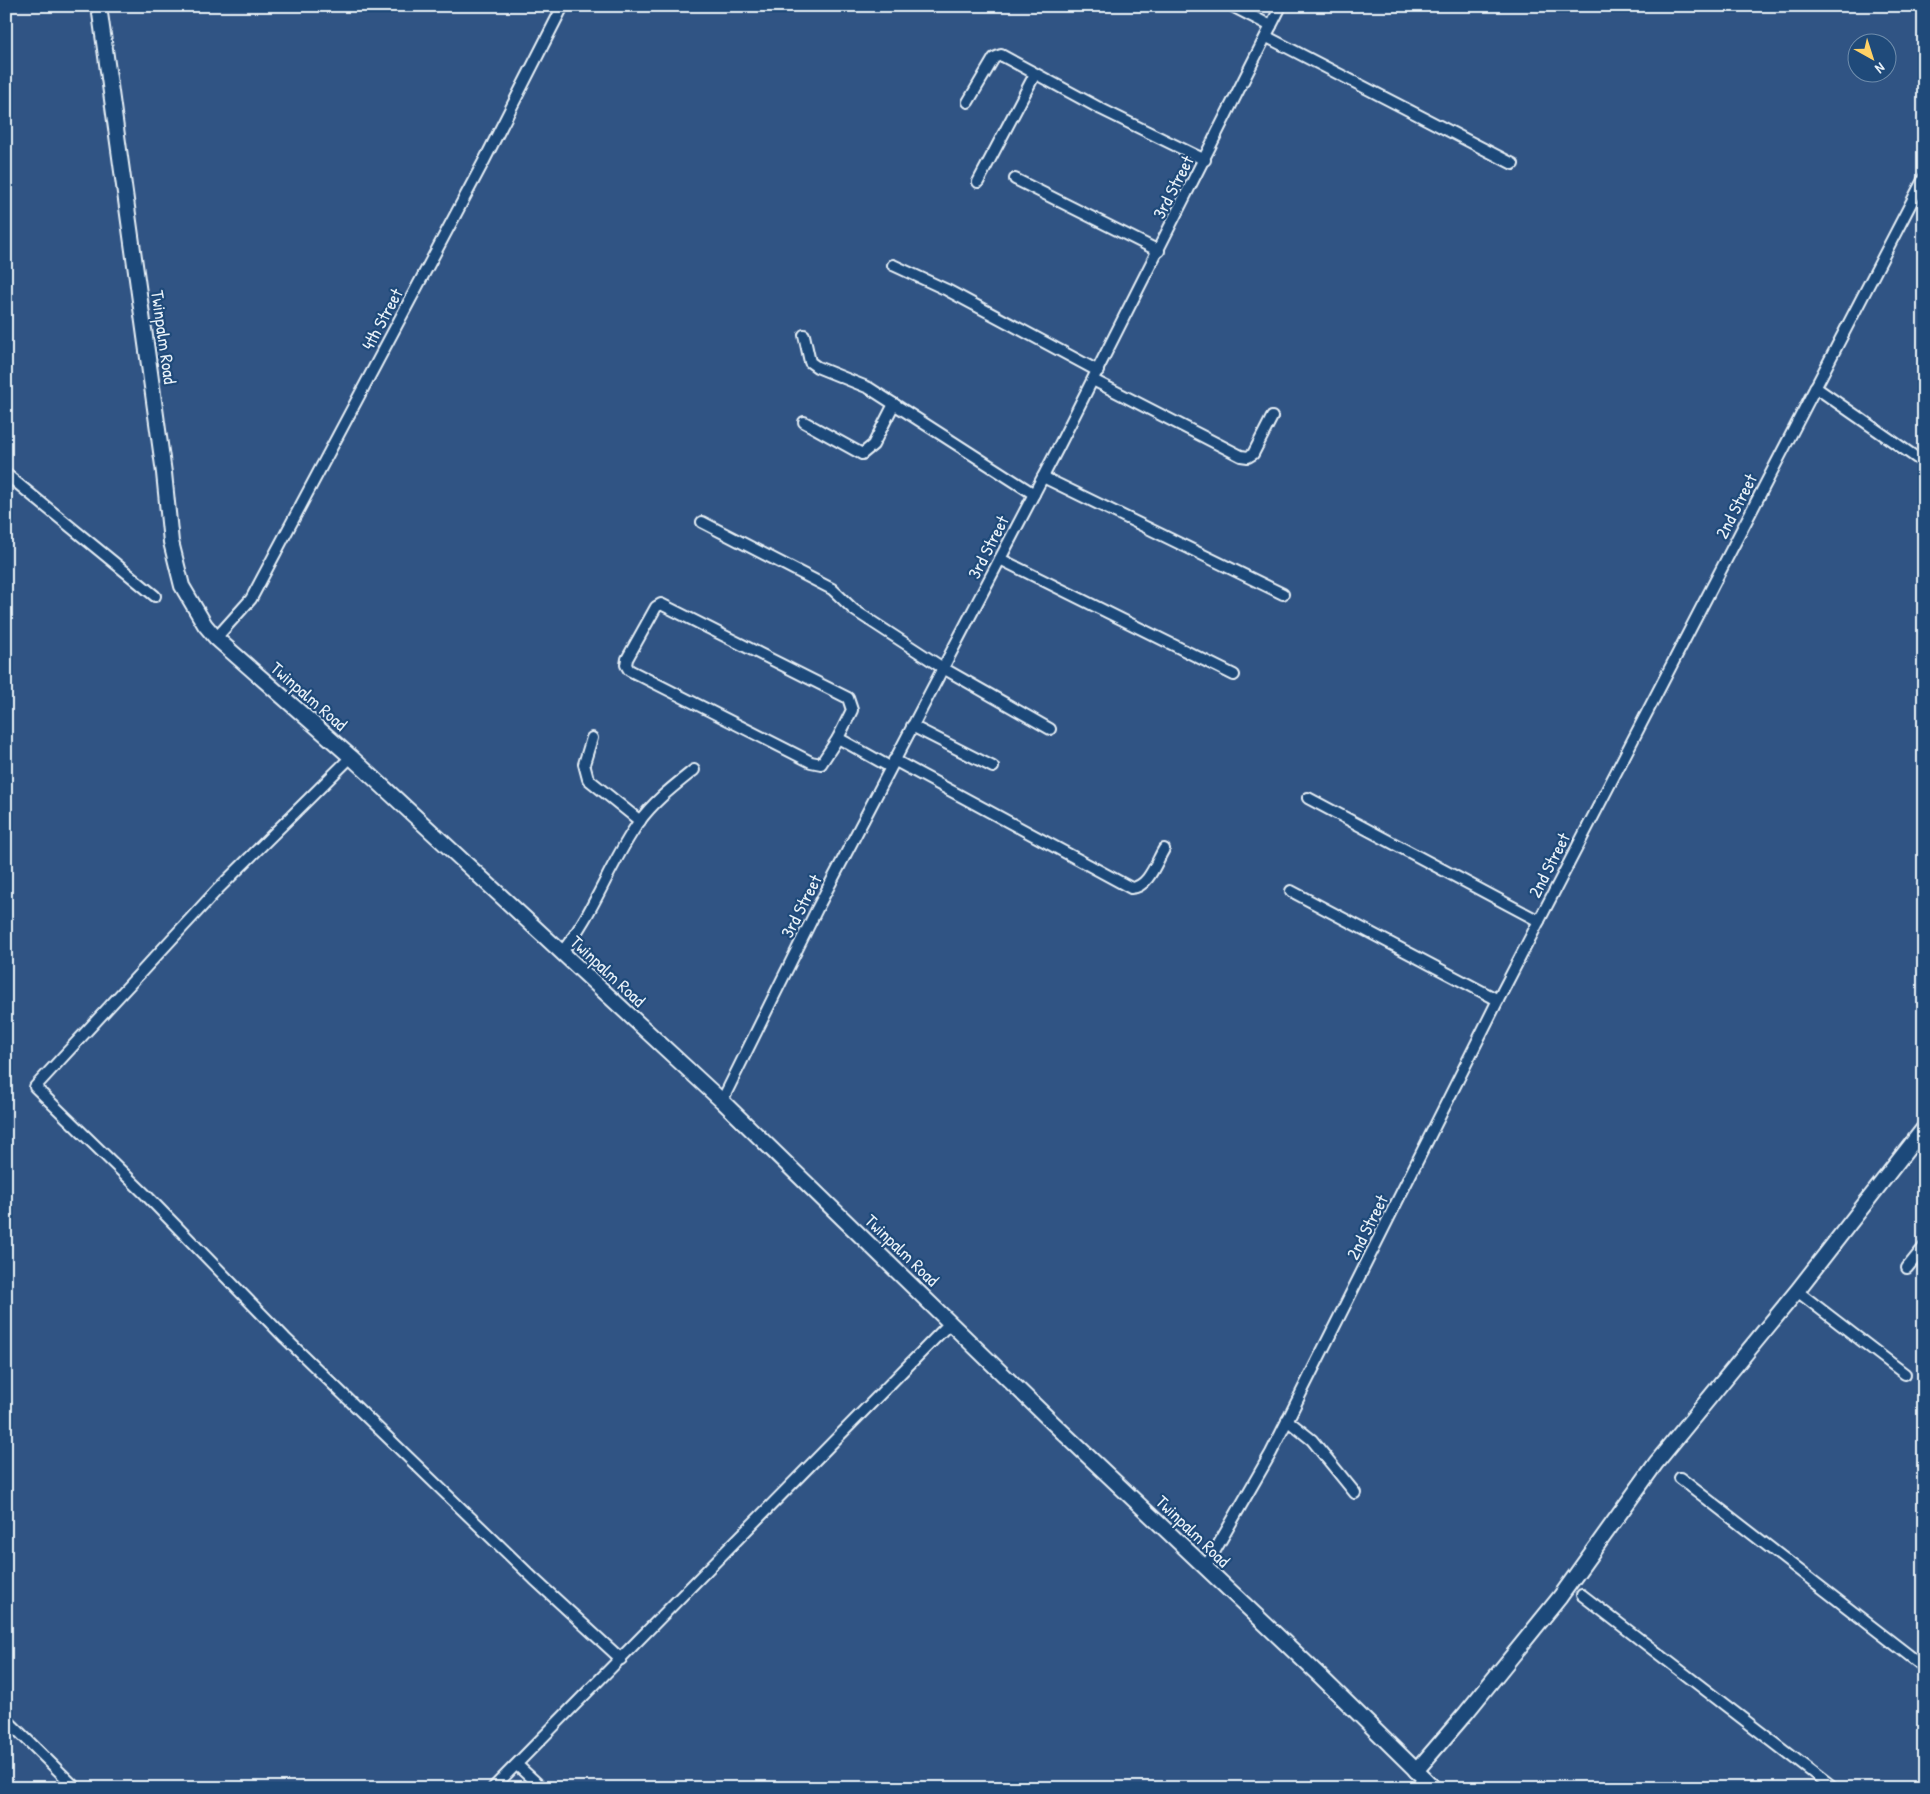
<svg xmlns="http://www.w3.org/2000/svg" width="1930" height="1794" font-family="'Patrick Hand',sans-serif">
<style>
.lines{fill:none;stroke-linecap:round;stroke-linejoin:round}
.street-casing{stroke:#e8f1f8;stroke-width:14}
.secondary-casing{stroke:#e8f1f8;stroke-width:18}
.street{stroke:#1f4a7a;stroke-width:10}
.secondary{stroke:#1f4a7a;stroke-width:14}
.labels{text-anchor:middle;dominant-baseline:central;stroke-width:4.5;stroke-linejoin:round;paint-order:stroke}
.street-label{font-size:18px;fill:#e8f1f8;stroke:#1f4a7a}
</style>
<rect width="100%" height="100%" fill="#305484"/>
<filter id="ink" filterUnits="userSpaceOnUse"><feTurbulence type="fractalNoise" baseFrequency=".02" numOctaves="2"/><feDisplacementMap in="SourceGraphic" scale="10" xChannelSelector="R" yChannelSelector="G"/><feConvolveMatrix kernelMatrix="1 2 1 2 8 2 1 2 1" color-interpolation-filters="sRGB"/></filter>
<g filter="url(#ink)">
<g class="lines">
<defs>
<g id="street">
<path d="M1232 6 1271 26"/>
<path d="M1267 37 1513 164"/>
<path d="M968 102 994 58 1001 55 1101 109 1205 160"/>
<path d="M1015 179 1159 251"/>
<path d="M978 182 1035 74"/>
<path d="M893 265 947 290 1098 371"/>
<path d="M804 335 810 362 817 367 869 388 1034 494"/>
<path d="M1093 380 1241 456 1248 457 1253 454 1272 417"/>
<path d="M1815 387 1924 463"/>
<path d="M804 422 862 454 873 445 894 404"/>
<path d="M6 474 155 596"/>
<path d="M1043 477 1283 594"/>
<path d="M702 522 832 589 854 610 943 668 1050 729"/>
<path d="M1000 559 1234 675"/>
<path d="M661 604 848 698 852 710 838 738 821 764 811 762 629 670 626 665 627 659 656 607Z"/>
<path d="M216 638 251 599 484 161 563 6"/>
<path d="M912 726 993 767"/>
<path d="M592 738 584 764 588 779 640 821"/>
<path d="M838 738 890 767"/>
<path d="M351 757 218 889 35 1087 146 1195 285 1338 534 1579 621 1659"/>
<path d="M894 760 1131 888C1149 887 1156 862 1164 849"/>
<path d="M1308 798 1539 921"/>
<path d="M1291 891 1498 1000"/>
<path d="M561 953C594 914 609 864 639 822 654 801 674 786 694 770"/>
<path d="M722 1101 817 909 1058 448 1281 6"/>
<path d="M1907 1268 1924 1247"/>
<path d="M1797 1291 1905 1374"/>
<path d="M1287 1420 1312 1440 1355 1493"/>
<path d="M1680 1478 1924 1667"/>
<path d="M1205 1568 1271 1453 1498 1000 1924 178"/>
<path d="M1582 1595 1833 1788"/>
<path d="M6 1719 76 1788"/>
<path d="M517 1765 542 1788"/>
<path d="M493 1788 950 1323"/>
</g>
<g id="secondary">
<path d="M99 6 164 473 171 542 182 586 205 625 216 638 351 757 722 1101 1054 1424 1320 1676 1434 1788"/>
<path d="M1416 1771 1466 1713 1560 1597 1656 1463 1797 1291 1924 1128"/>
</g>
</defs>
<use href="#street" class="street-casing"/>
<use href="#secondary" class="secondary-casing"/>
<use href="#street" class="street"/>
<use href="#secondary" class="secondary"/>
</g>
</g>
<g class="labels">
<g class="street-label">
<text transform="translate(1173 187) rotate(-63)">3rd Street</text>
<text transform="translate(382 319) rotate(-62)">4th Street</text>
<text transform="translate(164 337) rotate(82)">Twinpalm Road</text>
<text transform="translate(1736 506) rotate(-63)">2nd Street</text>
<text transform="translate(988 547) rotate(-63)">3rd Street</text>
<text transform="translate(309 696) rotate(41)">Twinpalm Road</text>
<text transform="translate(1549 865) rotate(-63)">2nd Street</text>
<text transform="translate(801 906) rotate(-63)">3rd Street</text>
<text transform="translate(608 971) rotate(43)">Twinpalm Road</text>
<text transform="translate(1367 1227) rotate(-63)">2nd Street</text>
<text transform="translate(902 1250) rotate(44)">Twinpalm Road</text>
<text transform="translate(1193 1531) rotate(44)">Twinpalm Road</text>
</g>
</g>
<rect width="1930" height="1794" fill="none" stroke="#1f4a7a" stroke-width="25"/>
<rect x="12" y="12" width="1905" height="1769" fill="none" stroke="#e8f1f8" stroke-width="2" filter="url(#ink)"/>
<g transform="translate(1872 58) rotate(141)"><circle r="24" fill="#1f4a7a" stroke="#6f8dac"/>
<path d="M0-4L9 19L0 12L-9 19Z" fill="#ffd166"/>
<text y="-8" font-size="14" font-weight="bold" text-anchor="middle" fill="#e8f1f8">N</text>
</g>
</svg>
